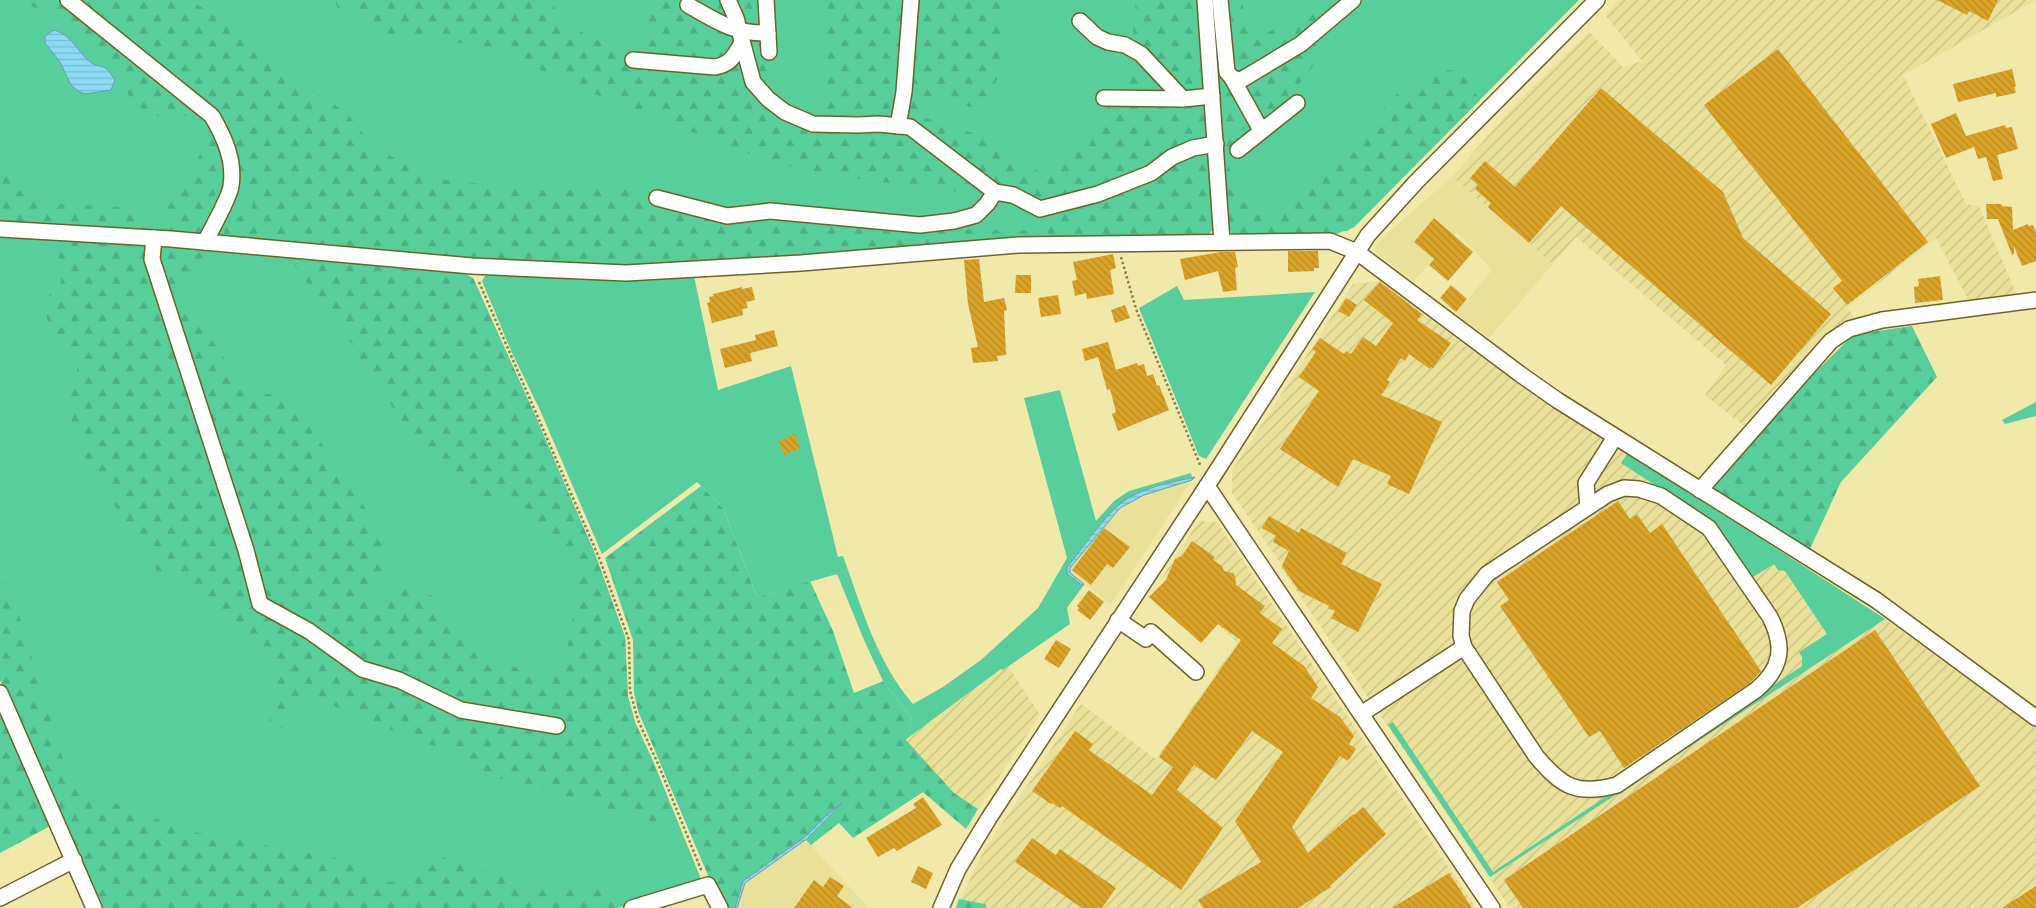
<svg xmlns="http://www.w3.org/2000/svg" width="2036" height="908" font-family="'IBM Plex Sans',sans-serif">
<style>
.built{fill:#e9e19a}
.industrial{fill:url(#industrial-furrows)}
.green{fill:#57cf9c}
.forest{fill:url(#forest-firs)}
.water{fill:url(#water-rules);stroke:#689dac}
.building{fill:url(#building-back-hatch)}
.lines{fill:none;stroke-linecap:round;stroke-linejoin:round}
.minor-casing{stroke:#6b6428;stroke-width:18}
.path{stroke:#878259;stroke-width:2.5;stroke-dasharray:2.5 2.5;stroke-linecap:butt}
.minor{stroke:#fff;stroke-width:15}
</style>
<defs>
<pattern id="industrial-furrows" width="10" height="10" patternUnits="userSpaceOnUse" patternTransform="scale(1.25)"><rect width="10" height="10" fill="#e9e19a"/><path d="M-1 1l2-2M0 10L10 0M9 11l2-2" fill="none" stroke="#c7c083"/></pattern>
<pattern id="forest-firs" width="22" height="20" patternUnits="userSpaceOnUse" patternTransform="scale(1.25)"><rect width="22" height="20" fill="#57cf9c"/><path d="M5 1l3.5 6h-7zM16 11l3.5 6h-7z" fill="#4bb185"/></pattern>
<pattern id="water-rules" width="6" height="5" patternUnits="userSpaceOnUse" patternTransform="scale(1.25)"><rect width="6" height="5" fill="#8cd9f5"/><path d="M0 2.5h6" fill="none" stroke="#78b9d0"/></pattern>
<pattern id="building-back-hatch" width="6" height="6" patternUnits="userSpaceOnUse" patternTransform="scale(1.25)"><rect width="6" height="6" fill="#d9a328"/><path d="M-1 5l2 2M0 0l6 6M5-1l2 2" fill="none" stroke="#b98b22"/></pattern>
</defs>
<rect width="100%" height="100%" fill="#f0e9aa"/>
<g class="built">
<path d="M1452 177 1553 264 1489 338 1456 314 1492 270 1457 232 1414 281 1375 252 1374 248 1390 231Z"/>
<path d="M1192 480 1111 604 1070 573V568L1120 508 1144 495Z"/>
<path d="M806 840 869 908H737L745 883Z"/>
</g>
<g class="industrial">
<path d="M1619 0H2036L1903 75 1966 204 1979 206 2017 295 1969 301 1936 238 1847 308 1855 318 1843 322 1831 332 1773 391 1744 426 1705 395 1726 365 1576 237 1553 264 1452 177 1519 100 1589 32 1623 67 1642 61 1605 15Z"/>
<path d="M1380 281 1473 351 1558 411 1765 541 1885 619 2036 729V908H1510L1298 593 1280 566 1281 564 1232 493V470L1353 284Z"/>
<path d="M1199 521 1217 522 1476 908H956L983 852 1081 704 1156 759 1237 642 1163 576Z"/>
<path d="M1008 666 1040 715 978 809 954 793 905 740 1001 669 1003 670Z"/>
</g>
<g class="green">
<path d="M0 0H1199L1213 228 1212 231 1017 240 907 247 796 257 224 237 121 228 0 221Z"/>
<path d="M1211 0H1579L1354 227 1347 231 1231 233Z"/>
<path d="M0 234 105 240 463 273 473 278 534 413 595 554 625 637 628 697 636 726 653 761 701 879 699 882 618 908H99L0 680Z"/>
<path d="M492 274 593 279 694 276 718 390 791 366 838 557 843 556C862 608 876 661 913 704L943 687 981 660 1026 619 1038 608 1067 558 1024 398 1060 390 1096 521 1114 501 1129 491 1191 473 1192 477C1174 482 1153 485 1136 494 1107 509 1087 542 1067 567V574L1083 586 1067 608 1070 624 1003 670 1001 669 905 740 912 719 883 681 864 640 837 574 757 597 723 508 697 482 602 554 540 410 512 353 482 281 485 276Z"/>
<path d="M1177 286 1184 300 1315 292 1206 459 1199 456 1139 308Z"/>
<path d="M2036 402V416L2005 424 2002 420Z"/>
<path d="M1627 454 1765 541 1885 619 1490 877 1388 725 1393 722 1493 872 1802 666V657L1799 652 1827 634 1785 571 1778 570 1774 564 1750 579 1713 523 1621 463Z"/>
</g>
<g class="forest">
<path d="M18 0H180L198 5 254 39 286 74 346 112 374 147 434 179 560 192 596 184 619 187 686 216 869 226 1041 231 1057 224 1059 211 1052 198 1031 196 992 183 979 195 913 185 870 181 788 166 725 146 650 114 578 88 510 55 448 40 395 37 338 8 334 0H552L558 16 588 36 623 51 647 30 651 14 658 0H773L769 64 772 91 790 118 824 132 828 0H1005L1001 31 999 73 993 89 987 98 971 107 936 99 925 100 922 104 920 112 924 118 943 122 1004 145 1016 164 1042 172 1066 163 1082 148 1102 118 1130 66 1136 0H1199L1213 228 1208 236 1017 240 685 265 598 266 459 259 224 237 225 227 252 208 254 197 218 177 213 204 202 235 161 231 163 212 179 194 203 149 205 138 195 116H156L148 110 137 107 129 98 123 69 116 62 96 49 72 25Z"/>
<path d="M1211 0H1242L1244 16 1257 37 1310 13 1320 12 1326 42 1307 76 1271 112 1235 134 1228 165 1244 203C1270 213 1270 212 1295 202L1404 87 1447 70 1460 71 1480 100 1354 227 1334 235 1236 237 1228 228Z"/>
<path d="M0 162 24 196 50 203 123 207 139 210 146 215 149 230 0 221Z"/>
<path d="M54 237 217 249 199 273 188 278 179 288 182 308 203 328 222 354 232 372 258 395 279 393C303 413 386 527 386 556 386 572 374 584 371 599L379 603 401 587 417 589 433 596 466 641 496 660 546 679 561 663 568 645 573 616 575 578 573 565 565 550 525 517 502 501 470 494 450 478 407 427 365 368 354 346 320 307 305 279 288 256 463 273 473 278 534 413 595 554 625 637 628 697 635 722 653 761 681 830 485 774 450 749 422 743 329 704 312 699 298 702 283 728H277L270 725C268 700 271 688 281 666L260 647 219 620 174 578 160 576 87 464 72 421 69 382 77 373V363L58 338 47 319 46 307 50 294 61 282 62 272Z"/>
<path d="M1912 326 1937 377 1841 482 1809 551 1714 491 1715 484 1786 401 1850 338 1856 334Z"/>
<path d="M701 486 723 508 757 597 810 581 833 631 854 693 883 681 912 719 906 740 954 793 978 809 966 829 923 792 853 838 839 823 811 845 806 840 842 803 806 836 743 881 735 908H725L713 887 638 711 634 693 633 640 605 558Z"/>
<path d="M0 577 9 593 20 618 67 773 81 788 106 800 189 831 331 857 362 867 376 880 401 883 429 857 439 856 533 886 596 889 617 894 633 903 618 908H99L0 680Z"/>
<path d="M0 703 54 824 0 853Z"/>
<path d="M959 899 985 904 987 908H956Z"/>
</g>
<g class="water">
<path d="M54 30C71 34 77 51 90 62 95 66 99 65 105 68 109 70 112 76 115 80L111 90 85 94 78 91 71 85 60 62 45 43V36Z"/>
<path d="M1195 477 1192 480 1144 495 1120 508 1070 568V573L1084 584 1083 586 1067 574V567C1083 548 1105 514 1125 500 1145 487 1172 482 1195 477Z"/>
<path d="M843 802 808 838 745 883 737 908H735L743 881 806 836 827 815Z"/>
</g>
<g class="building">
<path d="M1937 0H1998L1988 21 1969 11 1967 15Z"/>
<path d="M1778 49 1928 242 1847 305 1833 288 1842 281 1704 105Z"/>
<path d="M2012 69 2016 86 2014 87 2016 93 1996 97V93L1958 102 1953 84Z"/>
<path d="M1601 88 1723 192 1743 238 1831 314 1771 385 1561 206 1529 243 1488 207 1491 203 1475 189 1478 185 1470 178 1485 161 1515 187Z"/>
<path d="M1956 113 1966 136 2005 125 2006 128 2012 127 2018 149 1997 155 2003 179 1993 181 1986 157 1978 159 1974 147 1946 158 1931 124Z"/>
<path d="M1986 204H2001L2002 206 2012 207 2013 230 2028 224V226L2033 225 2036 232V261L2022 266 2014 246V254L2012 255 1998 219H1987Z"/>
<path d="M1434 218 1473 252 1448 281 1429 265 1434 259 1414 242Z"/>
<path d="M1288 251H1318L1319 268H1314V271L1288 272Z"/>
<path d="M1221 252H1235L1238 267 1235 268 1237 290 1223 292 1218 271 1185 280 1180 259Z"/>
<path d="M1113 254 1116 268 1110 270 1114 294 1087 299 1086 293 1075 296 1072 281 1077 280 1073 262Z"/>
<path d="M979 259 984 302 1004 298 1007 310 1004 311 1006 355 997 356 998 361 973 363 971 348 978 347 968 304 964 260Z"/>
<path d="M1016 275H1031V293H1015Z"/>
<path d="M1940 276 1943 300 1915 303 1914 287 1919 286 1918 279Z"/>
<path d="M1380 282 1422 314 1417 320 1451 343 1433 368 1431 367 1430 369 1409 354 1405 361 1401 358 1387 380 1390 382 1381 395 1442 422 1409 494 1387 484 1391 476 1353 459 1338 487 1280 449 1319 391 1299 377 1316 352 1312 349 1320 338 1344 354 1346 351 1351 354 1363 337 1376 346 1393 323 1364 300Z"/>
<path d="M1451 285 1467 299 1456 312 1440 298Z"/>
<path d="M742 287V289L752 287 755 300 746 302 748 308 742 309 743 315 712 323 707 303 710 302 709 297 714 296 713 294Z"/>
<path d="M1058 295 1061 314 1041 317 1038 298Z"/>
<path d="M1346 298 1357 305 1349 317 1338 311Z"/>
<path d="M1125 305 1130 318 1115 323 1111 310Z"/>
<path d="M774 330 778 346 750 353 752 361 725 368 720 349 756 340 755 335Z"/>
<path d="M1108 342 1116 370 1137 363 1138 366 1144 364 1147 376 1153 374 1157 386 1159 385 1169 410 1118 431 1112 414 1116 412 1110 389 1107 390 1098 357 1085 361 1082 349Z"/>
<path d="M795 434 800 448 784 455 779 441Z"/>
<path d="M1618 501 1630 519 1637 514 1650 533 1662 524 1761 671 1750 683 1624 768 1600 731 1589 737 1500 606 1509 600 1497 582Z"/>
<path d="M1269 516 1299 533 1301 528 1347 553 1341 564 1382 584 1358 632 1331 618 1335 611 1328 608 1329 606 1299 591 1282 566 1289 551 1273 542 1276 536 1262 528Z"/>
<path d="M1104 528 1130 547 1113 568 1107 564 1091 585 1072 570Z"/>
<path d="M1192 541 1215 557 1213 560 1222 566 1224 571 1233 573 1235 576 1236 585 1265 606 1260 613 1282 629 1272 643 1304 666 1318 687 1311 698 1340 717 1354 736 1349 744 1356 749 1348 761 1340 756 1292 827 1308 853 1353 814 1354 815 1363 807 1386 834 1330 886 1331 887 1298 908H1203L1198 900 1261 862 1235 821 1283 752 1252 731 1216 780 1194 765 1177 790 1223 828 1181 890 1062 806 1060 808 1052 803 1051 804 1032 791 1075 731 1093 744 1089 750 1152 795 1173 767 1159 757 1241 640 1218 624 1201 643 1149 597 1166 580 1175 559 1182 556Z"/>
<path d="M1089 590 1104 602 1090 620 1077 610 1079 608 1077 606Z"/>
<path d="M1875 630 1980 786 1797 908H1523L1504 880Z"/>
<path d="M1056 640 1071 649 1059 668 1044 659Z"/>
<path d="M923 797 942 825 897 851 894 848 878 857 866 838 916 808 913 804Z"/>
<path d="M1032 838 1056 855 1060 849 1116 888 1102 908H1082L1015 862Z"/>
<path d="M918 866 933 873 926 889 911 882Z"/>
<path d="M1449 873 1472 908H1392Z"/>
<path d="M830 877 844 886 837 896 853 908H794L814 880 823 887Z"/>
<path d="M2036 886V908H2002Z"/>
</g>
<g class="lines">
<defs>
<g id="minor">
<path d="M68 0 212 116C224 137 235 160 231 186 230 197 211 230 205 242"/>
<path d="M728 0 736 18 753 82 768 99 785 112 813 124 858 125 879 124 910 127 995 192 1013 195 1040 209 1098 194 1151 173 1172 157 1193 148 1216 144"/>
<path d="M766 0 769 52"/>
<path d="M1205 0 1222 242"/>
<path d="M1220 0 1227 72 1232 78 1241 80 1301 44 1353 0"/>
<path d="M688 5C716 21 734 34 768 33"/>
<path d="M1080 21 1097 37 1108 42 1125 45 1141 54 1183 99 1212 96"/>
<path d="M633 60 715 67C731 64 734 56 742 43"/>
<path d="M1232 78 1261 130"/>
<path d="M1104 98 1183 99"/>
<path d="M898 126 904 92 911 0"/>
<path d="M1238 150 1297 103"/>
<path d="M657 198 727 216 770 211 920 225 954 221 976 215 987 204 995 192"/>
<path d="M0 229 171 239 472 266 626 273 801 263 1018 245 1330 241 1357 252 1520 374 1557 400 1876 600 2036 718"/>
<path d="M154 238 152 259 246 550 260 604 309 631 362 669 399 680 461 710 557 726"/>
<path d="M1207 486 1492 908"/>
<path d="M1624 488 1639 489 1661 496 1709 528 1770 617C1785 647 1782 668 1756 690L1617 785C1577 796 1562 787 1536 756L1464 647 1461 636 1462 611 1467 599 1487 574 1608 494Z"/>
<path d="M1700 490 1831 341 1849 329 1882 320 2036 300"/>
<path d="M1588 507 1586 483 1615 437"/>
<path d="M1118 620 1146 639 1151 632 1196 672"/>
<path d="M0 693 94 908"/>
<path d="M1361 714 1464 647"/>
<path d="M0 898 74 860"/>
<path d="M632 908 708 885 720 908"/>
<path d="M941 908 958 869 989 818 1207 486 1368 235 1416 182 1597 0"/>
</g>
</defs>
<use href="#minor" class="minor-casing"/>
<g class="path">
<path d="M1121 257 1136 309 1201 467"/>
<path d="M479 282 600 560 629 640 630 691 638 720 659 766 702 872"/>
</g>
<use href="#minor" class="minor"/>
</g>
</svg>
